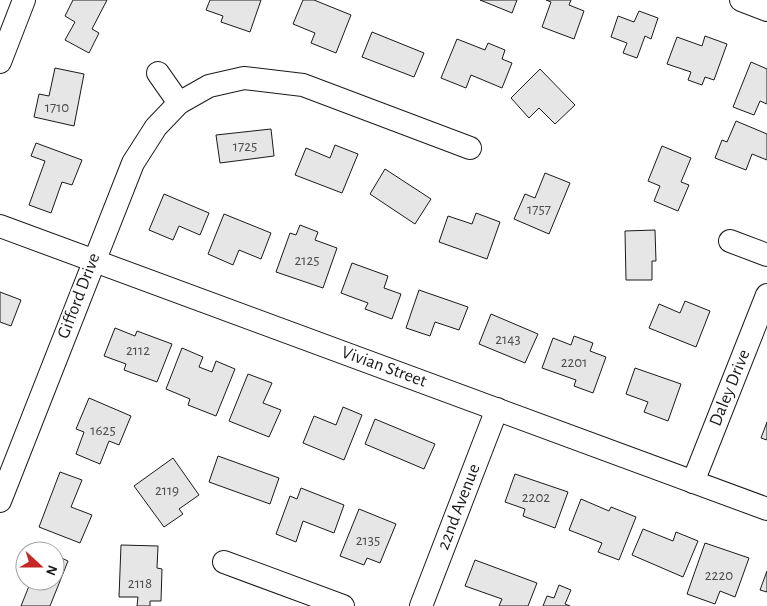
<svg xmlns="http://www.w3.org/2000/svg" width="767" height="606" font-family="'Alegreya Sans',sans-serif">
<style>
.building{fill:#e6e6e6;stroke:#1a1a1a}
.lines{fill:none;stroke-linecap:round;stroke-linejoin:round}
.minor-casing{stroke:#1a1a1a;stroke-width:24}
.minor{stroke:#fff;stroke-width:22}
.labels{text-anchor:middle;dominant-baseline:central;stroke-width:4;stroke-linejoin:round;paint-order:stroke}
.number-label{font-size:15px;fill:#4d4d4d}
.street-label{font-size:18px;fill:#1a1a1a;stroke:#fff}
</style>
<rect width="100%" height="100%" fill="#fff"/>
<g class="building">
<path d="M73 0H107L92 29 99 33 89 53 65 40 75 22 65 16Z"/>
<path d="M210 0H261L250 32 221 22 223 16 206 10Z"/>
<path d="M303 0H314L351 15 336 53 311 43 315 33 293 24Z"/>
<path d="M480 0H517L512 13Z"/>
<path d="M546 0H571L569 5 584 11 574 39 542 27 551 2Z"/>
<path d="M639 11 658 18 651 39 645 36 637 58 623 53 627 43 611 37 618 16 634 22Z"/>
<path d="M372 32 424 53 414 77 362 57Z"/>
<path d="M705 36 727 44 714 80 705 77 702 85 688 80 691 72 667 64 677 37 702 46Z"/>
<path d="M457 39 485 50 488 43 505 50 502 59 512 63 502 88 471 75 466 88 441 78Z"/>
<path d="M751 62 767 69V104L760 101 754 115 733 107Z"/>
<path d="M55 68 84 74 74 126 34 117 39 94 49 96Z"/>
<path d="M540 69 575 105 555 124 539 108 529 118 511 98Z"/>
<path d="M736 121 767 134V160L752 154 746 170 715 158 722 140 727 142Z"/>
<path d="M271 129 274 156 220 163 216 135Z"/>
<path d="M36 143 82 160 72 185 62 182 51 213 29 205 45 161 31 156Z"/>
<path d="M335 145 358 154 342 193 295 175 306 148 330 158Z"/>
<path d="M662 146 691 158 681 182 689 185 678 211 654 201 660 186 648 181Z"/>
<path d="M385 169 431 199 415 224 370 194Z"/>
<path d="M545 173 570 183 549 234 514 219 525 194 535 198Z"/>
<path d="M164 194 209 213 200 235 179 226 173 240 149 230Z"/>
<path d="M476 213 500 222 487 259 439 242 448 216 472 224Z"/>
<path d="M224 214 271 233 261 259 239 250 233 265 208 254Z"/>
<path d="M300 225 318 232 315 240 337 248 323 288 276 272 290 233 296 235Z"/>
<path d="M655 230 656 261H652V280H626L625 231Z"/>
<path d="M352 263 388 276 384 288 401 294 392 319 365 309 368 303 341 293Z"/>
<path d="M419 290 468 307 459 330 435 322 430 336 406 328Z"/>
<path d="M0 292 21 300 11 326 0 322Z"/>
<path d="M685 301 710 311 696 347 649 328 659 304 680 313Z"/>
<path d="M491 314 538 334 525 363 479 344Z"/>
<path d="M115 328 135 336 137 331 172 344 157 382 124 370 126 364 104 356Z"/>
<path d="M574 336 593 343 590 351 606 357 593 393 574 386 576 380 542 368 553 338 571 345Z"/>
<path d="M182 348 203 357 199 367 212 372 216 361 235 369 216 416 188 405 190 399 166 389Z"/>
<path d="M635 368 681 384 668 421 644 412 648 402 626 394Z"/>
<path d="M248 374 272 383 263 403 281 410 269 437 229 421Z"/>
<path d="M89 398 131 416 119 445 109 441 100 464 76 454 84 432 76 429Z"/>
<path d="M343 407 362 415 344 460 303 443 314 416 336 425Z"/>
<path d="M375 419 435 444 424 469 365 444Z"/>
<path d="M767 422V440L761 438Z"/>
<path d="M218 456 279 478 270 504 209 482Z"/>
<path d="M173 458 199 495 179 509 183 514 164 527 134 486Z"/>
<path d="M60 472 82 480 71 507 92 515 80 543 39 527Z"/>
<path d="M515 474 568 492 555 528 523 516 525 509 505 502Z"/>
<path d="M301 488 344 505 334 533 303 521 296 542 276 534 290 496 297 499Z"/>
<path d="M581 499 609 511 611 507 636 517 619 560 598 552 602 543 569 530Z"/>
<path d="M359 509 396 524 380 563 367 558 364 565 340 556Z"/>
<path d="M643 529 673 541 676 532 698 541 683 577 632 555Z"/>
<path d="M705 543 749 558 735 597 720 591 715 604 687 594Z"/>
<path d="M121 545 158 546 157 568 162 569 161 601H150V606H137L138 597H119Z"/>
<path d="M55 555 68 561 50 606H21L31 581H55Z"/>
<path d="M475 560 537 583 528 606H499L502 599 465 586Z"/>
<path d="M767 571V592L760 590Z"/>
<path d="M559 585 571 590 565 604 570 606H543L547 596 554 598Z"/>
</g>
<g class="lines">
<defs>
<g id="minor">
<path d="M741 0 767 10"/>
<path d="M0 62 24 0"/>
<path d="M158 73 179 103"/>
<path d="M0 226 767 509"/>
<path d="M730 241 767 255"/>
<path d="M693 482 767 295"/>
<path d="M0 501 133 163 156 127 179 103 209 86 244 78 303 85 470 148"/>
<path d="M224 562 343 606"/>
<path d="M421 606 497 409"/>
</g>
</defs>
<use href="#minor" class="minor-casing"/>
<use href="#minor" class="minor"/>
</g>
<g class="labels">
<g class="number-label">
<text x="57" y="107">1710</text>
<text x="245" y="146">1725</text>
<text x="539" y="209">1757</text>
<text x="307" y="260">2125</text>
<text x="508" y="339">2143</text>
<text x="138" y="350">2112</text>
<text x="574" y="362">2201</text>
<text x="103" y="430">1625</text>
<text x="167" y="490">2119</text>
<text x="536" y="497">2202</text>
<text x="368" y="540">2135</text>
<text x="719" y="575">2220</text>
<text x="140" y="583">2118</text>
</g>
<g class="street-label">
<text transform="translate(79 296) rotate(-69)">Gifford Drive</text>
<text transform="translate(384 367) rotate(20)">Vivian Street</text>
<text transform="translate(730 388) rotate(-68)">Daley Drive</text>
<text transform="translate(459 507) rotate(-69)">22nd Avenue</text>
</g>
</g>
<g transform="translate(40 566) rotate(111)"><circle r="24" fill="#ffffff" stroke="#a3a3a3"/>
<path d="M0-4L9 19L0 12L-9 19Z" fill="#c62828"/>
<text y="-8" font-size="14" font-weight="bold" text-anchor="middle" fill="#1a1a1a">N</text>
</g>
</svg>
